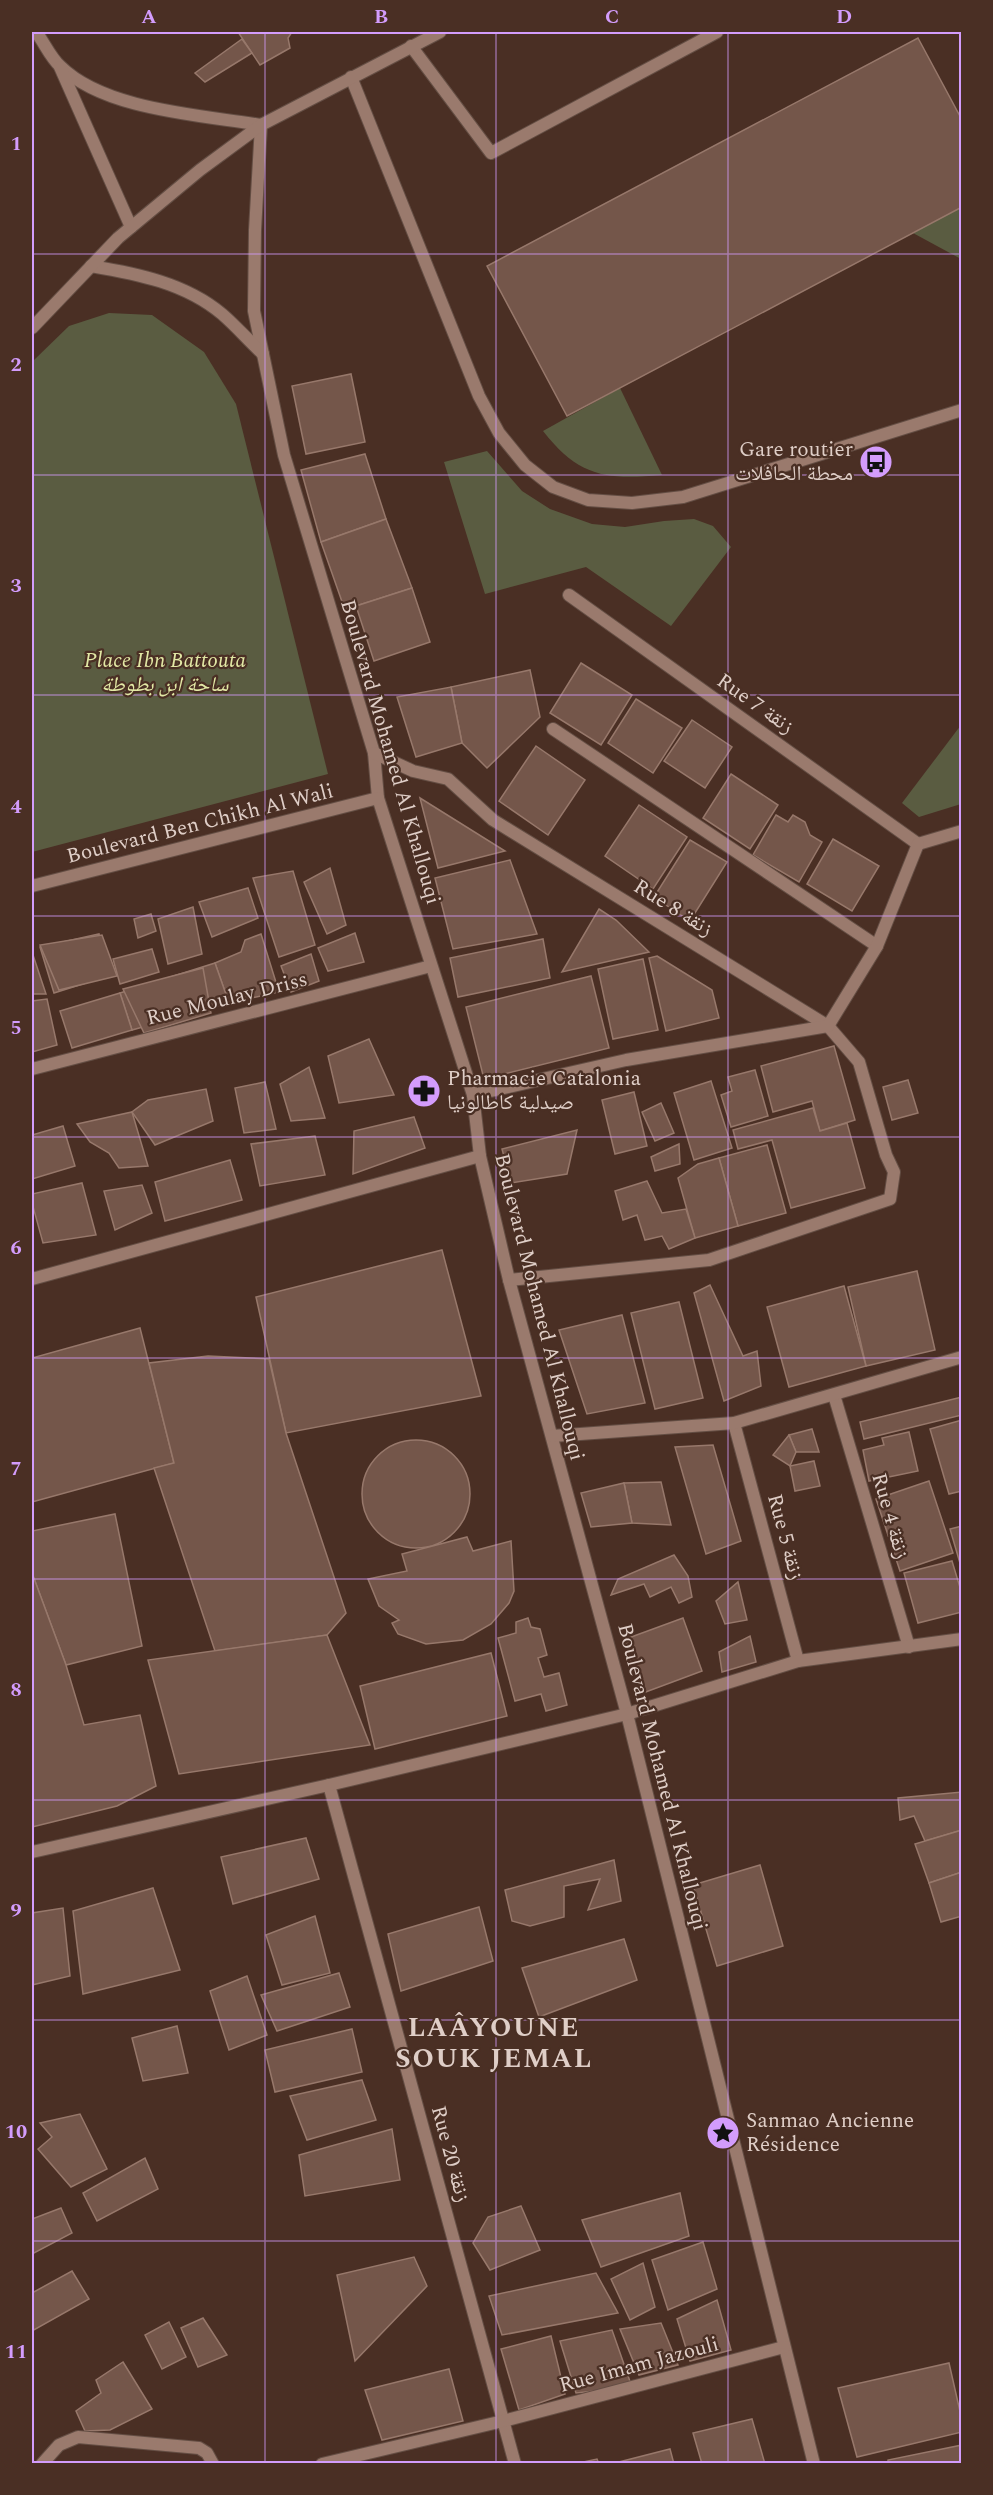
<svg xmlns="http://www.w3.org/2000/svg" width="993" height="2495" font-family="Spectral,'Noto Naskh Arabic',serif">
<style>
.green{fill:#5a5c41}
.building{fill:#74564a;stroke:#97786b;stroke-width:1.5}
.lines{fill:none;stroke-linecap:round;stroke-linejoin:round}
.service-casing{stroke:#644e44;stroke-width:14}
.minor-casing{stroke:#644e44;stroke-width:14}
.tertiary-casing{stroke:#644e44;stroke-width:14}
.service{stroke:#9a7a6d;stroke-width:12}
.minor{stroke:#9a7a6d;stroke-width:12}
.tertiary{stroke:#9a7a6d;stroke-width:12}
.grid{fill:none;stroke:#d39cfc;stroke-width:1.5;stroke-opacity:0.55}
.labels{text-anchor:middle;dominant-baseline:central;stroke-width:4.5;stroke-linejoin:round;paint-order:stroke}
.poi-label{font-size:21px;fill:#dfcec7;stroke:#4a2f24;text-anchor:start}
.park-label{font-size:21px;font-style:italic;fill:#e2e8a5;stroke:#4a2f24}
.street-label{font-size:21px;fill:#dfcec7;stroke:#4a2f24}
.district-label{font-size:27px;font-weight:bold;letter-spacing:1.5px;fill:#dfcec7;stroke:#4a2f24}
.neatline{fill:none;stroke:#d39cfc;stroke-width:2}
.grid-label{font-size:20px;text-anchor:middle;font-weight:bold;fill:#d39cfc}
</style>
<rect width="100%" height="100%" fill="#4a2f24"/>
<g class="green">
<path d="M961 207V259L913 233Z"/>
<path d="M109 313 152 315 204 352 236 404 328 774 32 852V362L69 326Z"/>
<path d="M620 388 662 475C606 480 579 477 543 431Z"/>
<path d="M487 451 522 491 550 509 592 524 625 527 664 521 694 519 713 526 731 547 671 626 586 567 485 594 444 462Z"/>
<path d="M961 725V804L919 817 902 803Z"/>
</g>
<g class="building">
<path d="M238 32H292L288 38 290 48 260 65Z"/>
<path d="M918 38 962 120V207L567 416 487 266Z"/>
<path d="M242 39 252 53 205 82 195 73Z"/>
<path d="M351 374 365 442 306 454 292 386Z"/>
<path d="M365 454 386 519 321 542 301 470Z"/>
<path d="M386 519 412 588 356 606 346 613 321 542Z"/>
<path d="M412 588 430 642 374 661 356 606Z"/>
<path d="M581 663 632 695 601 745 550 713Z"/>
<path d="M530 670 540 717 487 768 462 743 451 687Z"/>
<path d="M451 687 462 743 416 757 397 697Z"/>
<path d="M636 699 682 728 653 773 608 743Z"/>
<path d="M692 720 732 747 705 788 664 761Z"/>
<path d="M536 746 585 780 548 835 499 801Z"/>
<path d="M731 774 778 805 750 849 703 818Z"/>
<path d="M420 798 505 851 438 868Z"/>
<path d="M639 805 687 837 653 889 605 856Z"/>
<path d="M776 815 788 822 793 815 805 822 810 835 822 842 799 882 753 855Z"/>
<path d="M833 839 879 866 852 911 807 884Z"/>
<path d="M690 840 727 862 690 921 654 897Z"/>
<path d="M510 860 537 934 453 949 435 878Z"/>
<path d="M330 868 346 925 327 934 304 882Z"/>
<path d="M293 871 315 945 279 957 253 878Z"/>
<path d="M248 888 258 918 212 937 199 902Z"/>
<path d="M193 907 202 954 168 964 158 919Z"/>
<path d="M599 909 616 920 649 952 562 972Z"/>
<path d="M151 914 156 931 138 938 134 919Z"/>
<path d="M355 933 364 962 328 971 318 948Z"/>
<path d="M99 934 108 976 54 993 40 947Z"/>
<path d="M261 934 279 992 229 1003 215 963 241 952 245 940Z"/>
<path d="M102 935 117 976 59 990 40 945Z"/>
<path d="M543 939 550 978 458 997 450 958Z"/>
<path d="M152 949 159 972 120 984 113 959Z"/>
<path d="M32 952 46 994H32Z"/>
<path d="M311 954 319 981 291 992 281 966Z"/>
<path d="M657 956 712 990 719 1018 666 1031 649 958Z"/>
<path d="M643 959 658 1030 613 1039 598 969Z"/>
<path d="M215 963 229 1003 132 1030 120 993Z"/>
<path d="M203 968 211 1013 144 1033 123 989Z"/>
<path d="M591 976 609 1048 484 1079 466 1007Z"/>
<path d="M120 993 132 1030 72 1048 60 1011Z"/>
<path d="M47 999 57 1045 32 1052V1001Z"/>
<path d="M369 1039 394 1095 339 1103 328 1056Z"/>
<path d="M834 1046 855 1120 820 1131 812 1101 773 1112 761 1066Z"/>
<path d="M309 1067 325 1118 291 1121 280 1084Z"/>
<path d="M755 1070 768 1116 731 1127 721 1095 732 1091 728 1077Z"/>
<path d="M908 1080 918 1113 892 1120 883 1087Z"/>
<path d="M711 1081 732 1148 694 1160 674 1093Z"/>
<path d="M265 1082 276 1129 244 1133 235 1088Z"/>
<path d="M206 1089 213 1121 155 1145 132 1112 148 1100Z"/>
<path d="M634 1092 647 1146 615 1154 602 1100Z"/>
<path d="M661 1103 674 1133 655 1141 642 1112Z"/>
<path d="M813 1108 820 1131 847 1123 865 1188 791 1208 772 1140 738 1149 733 1130Z"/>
<path d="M132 1112 148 1166 119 1168 109 1153 90 1142 77 1124Z"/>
<path d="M414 1117 425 1148 353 1174 354 1131Z"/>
<path d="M63 1126 75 1166 32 1179V1135Z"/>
<path d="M577 1130 567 1174 511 1183 502 1149Z"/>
<path d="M315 1136 325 1175 260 1186 251 1144Z"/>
<path d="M679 1144 680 1164 655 1171 651 1157Z"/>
<path d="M767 1145 786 1213 738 1226 719 1158Z"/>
<path d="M719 1158 738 1226 695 1238 678 1178 698 1164Z"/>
<path d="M230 1160 242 1200 165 1221 155 1182Z"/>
<path d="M647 1181 662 1213 686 1209 695 1238 669 1249 662 1236 645 1240 637 1215 623 1220 615 1191Z"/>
<path d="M82 1183 96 1235 43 1243 32 1203V1194Z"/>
<path d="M142 1185 152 1213 115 1230 104 1191Z"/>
<path d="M442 1250 481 1396 286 1433 256 1297Z"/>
<path d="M917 1271 935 1350 866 1366 848 1287Z"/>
<path d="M710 1285 743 1356 757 1351 761 1386 724 1401 694 1293Z"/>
<path d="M844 1286 866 1366 789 1387 767 1307Z"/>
<path d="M679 1302 703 1398 655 1409 631 1313Z"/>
<path d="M622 1315 645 1403 587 1414 559 1330Z"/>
<path d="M140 1328 174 1463 32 1502V1358Z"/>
<path d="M208 1356 269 1359 286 1433 346 1613 327 1635 215 1651 154 1468 174 1463 149 1363Z"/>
<path d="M962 1397V1415L864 1439 860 1422Z"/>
<path d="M962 1420V1491L949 1494 930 1429Z"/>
<path d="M812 1429 819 1452H796L789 1435Z"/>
<path d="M909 1432 918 1471 869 1481 863 1450 884 1445 882 1438Z"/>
<path d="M789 1435 796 1452 790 1466 773 1455Z"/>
<circle cx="416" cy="1494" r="54"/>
<path d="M713 1445 741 1541 706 1554 675 1447Z"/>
<path d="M814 1461 820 1486 795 1491 790 1466Z"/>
<path d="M929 1481 953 1553 900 1571 876 1499Z"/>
<path d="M661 1482 671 1525 632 1523 624 1483Z"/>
<path d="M624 1483 632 1523 591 1527 581 1493Z"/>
<path d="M115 1514 142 1646 66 1665 32 1573V1531Z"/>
<path d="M962 1526V1570L950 1529Z"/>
<path d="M467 1537 473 1551 511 1541 514 1591 509 1603 491 1624 463 1640 426 1644 398 1634 392 1623 399 1620 379 1606 368 1579 407 1571 402 1554Z"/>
<path d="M674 1555 688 1576 692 1597 679 1603 671 1587 650 1597 644 1584 611 1595 618 1579Z"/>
<path d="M952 1561 962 1594V1612L918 1623 904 1573Z"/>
<path d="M32 1573 66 1665 84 1725 140 1715 156 1786 117 1806 32 1827Z"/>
<path d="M738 1582 747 1620 725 1624 716 1601Z"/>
<path d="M528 1618 531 1627 540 1629 547 1655 538 1658 544 1677 559 1673 567 1705 546 1711 541 1694 515 1701 498 1638 516 1633V1622Z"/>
<path d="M683 1618 702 1671 643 1693 623 1640Z"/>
<path d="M327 1635 370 1745 179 1774 148 1660Z"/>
<path d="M750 1636 756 1662 722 1672 719 1652Z"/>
<path d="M491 1653 507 1716 375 1749 360 1686Z"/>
<path d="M962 1792V1830L925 1841 914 1816 900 1820 898 1798Z"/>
<path d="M962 1830V1872L929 1883 915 1844Z"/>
<path d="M306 1838 319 1879 233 1904 221 1857Z"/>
<path d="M614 1860 621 1901 588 1910 600 1879 564 1886V1917L530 1926 512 1921 505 1890Z"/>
<path d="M760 1865 783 1946 717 1966 693 1885Z"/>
<path d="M962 1872V1916L941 1922 929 1883Z"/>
<path d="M153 1888 180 1970 83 1994 73 1911Z"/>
<path d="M479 1907 493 1961 401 1991 388 1934Z"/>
<path d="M63 1908 70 1976 32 1985V1913Z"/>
<path d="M315 1916 330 1973 282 1985 266 1935Z"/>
<path d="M624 1939 637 1980 539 2017 522 1968Z"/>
<path d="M339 1973 350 2007 277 2031 261 1995Z"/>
<path d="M247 1976 267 2035 229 2050 210 1991Z"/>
<path d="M177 2026 188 2073 143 2081 132 2038Z"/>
<path d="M352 2029 362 2072 275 2092 265 2050Z"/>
<path d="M362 2080 376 2120 307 2140 290 2096Z"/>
<path d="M80 2114 107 2169 71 2187 38 2149 52 2137 40 2123Z"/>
<path d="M392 2129 400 2180 305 2196 299 2155Z"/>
<path d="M145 2158 158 2189 97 2221 83 2193Z"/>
<path d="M680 2193 689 2236 601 2267 582 2220Z"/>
<path d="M521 2206 540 2250 490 2270 473 2243 488 2217Z"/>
<path d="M61 2208 72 2233 32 2254V2219Z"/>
<path d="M703 2242 717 2289 668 2310 652 2260Z"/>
<path d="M414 2257 427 2286 355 2361 337 2275Z"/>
<path d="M643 2263 655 2307 630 2320 611 2279Z"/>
<path d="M72 2271 89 2299 32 2331V2293Z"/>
<path d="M596 2273 618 2313 502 2335 489 2296Z"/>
<path d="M717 2300 731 2350 690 2361 677 2319Z"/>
<path d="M203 2318 227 2355 198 2367 181 2328Z"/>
<path d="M169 2322 186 2357 162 2369 145 2335Z"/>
<path d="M661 2323 678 2365 639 2375 620 2329Z"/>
<path d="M612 2330 632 2387 576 2393 560 2341Z"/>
<path d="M551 2336 565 2394 519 2410 501 2349Z"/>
<path d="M123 2362 152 2409 110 2430 85 2431 76 2411 101 2393 96 2380Z"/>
<path d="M949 2363 962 2420V2432L857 2457 838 2388Z"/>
<path d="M449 2369 463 2421 382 2440 365 2390Z"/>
<path d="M752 2419 765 2464H702L693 2433Z"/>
<path d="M962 2445V2464H888V2460Z"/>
<path d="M670 2449 674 2464H611Z"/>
<path d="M597 2459 599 2464H574Z"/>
</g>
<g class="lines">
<defs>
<g id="service">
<path d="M411 46 491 153 717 32"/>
<path d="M351 77 479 396 499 433 525 465 553 487 588 500 632 503 683 497 962 410"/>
</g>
<g id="minor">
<path d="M36 32C44 42 50 57 60 66 104 110 201 115 261 125L255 230 254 311 284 455 374 753 378 798 473 1095 480 1156 509 1280 627 1714 814 2464"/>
<path d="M60 67 131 227"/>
<path d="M91 266C138 274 185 283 222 314 236 326 249 341 263 354"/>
<path d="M569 595 918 844"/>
<path d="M553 729 877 946"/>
<path d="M374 753 413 771 448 779 493 820 828 1026 859 1062 886 1155 894 1172 890 1199 709 1260 509 1280"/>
<path d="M918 844 962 831"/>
<path d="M32 886 378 798"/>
<path d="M32 1069 431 966"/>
<path d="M473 1095 626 1060 828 1026 877 946 918 844"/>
<path d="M32 1279 480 1156"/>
<path d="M834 1395 909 1647"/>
<path d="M734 1423 798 1661"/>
<path d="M552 1436 734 1423 962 1357"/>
<path d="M329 1785 515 2464"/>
<path d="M32 1852 329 1785 627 1714 798 1661 962 1639"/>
<path d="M42 2464 59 2445 78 2437 199 2448 207 2453 213 2464"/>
<path d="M322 2464 503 2421 784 2347"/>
</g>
<path id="tertiary" d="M32 328 118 238 200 170 261 125 440 32"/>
</defs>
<use href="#service" class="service-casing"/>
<use href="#minor" class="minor-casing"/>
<use href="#tertiary" class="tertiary-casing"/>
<use href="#service" class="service"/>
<use href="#minor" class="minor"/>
<use href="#tertiary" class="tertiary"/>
</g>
<path class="grid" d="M265 32V2464M496 32V2464M728 32V2464M32 254H962M32 475H962M32 695H962M32 916H962M32 1137H962M32 1358H962M32 1579H962M32 1800H962M32 2020H962M32 2241H962"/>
<defs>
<symbol id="bus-disc" viewBox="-11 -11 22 22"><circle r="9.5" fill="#d39cfc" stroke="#4a2f24"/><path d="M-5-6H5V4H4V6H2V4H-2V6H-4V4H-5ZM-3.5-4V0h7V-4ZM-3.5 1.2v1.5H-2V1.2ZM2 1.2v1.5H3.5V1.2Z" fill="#111"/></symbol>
<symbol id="pharmacy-disc" viewBox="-11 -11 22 22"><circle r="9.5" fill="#d39cfc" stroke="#4a2f24"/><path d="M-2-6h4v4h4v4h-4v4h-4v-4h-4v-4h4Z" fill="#111"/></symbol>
<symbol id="sight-disc" viewBox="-11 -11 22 22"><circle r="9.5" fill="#d39cfc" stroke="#4a2f24"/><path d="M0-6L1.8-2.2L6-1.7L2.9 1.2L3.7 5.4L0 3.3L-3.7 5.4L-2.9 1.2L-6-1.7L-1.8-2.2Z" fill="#111"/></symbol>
</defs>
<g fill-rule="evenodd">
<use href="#bus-disc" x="857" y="443" width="38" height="38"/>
<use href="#pharmacy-disc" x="405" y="1072" width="38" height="38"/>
<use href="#sight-disc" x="704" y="2114" width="38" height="38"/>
</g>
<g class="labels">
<g class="poi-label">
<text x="853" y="450" text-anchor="end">Gare routier<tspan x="853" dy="24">محطة الحافلات</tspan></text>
<text x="447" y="1079">Pharmacie Catalonia<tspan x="447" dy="24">صيدلية كاطالونيا</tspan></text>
<text x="746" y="2121">Sanmao Ancienne<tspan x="746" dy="24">Résidence</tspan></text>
</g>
<g class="park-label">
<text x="165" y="661">Place Ibn Battouta<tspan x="165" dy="24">ساحة ابن بطوطة</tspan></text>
</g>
<g class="street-label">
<text transform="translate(755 704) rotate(35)">Rue 7 زنقة</text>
<text transform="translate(390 752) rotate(74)">Boulevard Mohamed Al Khallouqi</text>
<text transform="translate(200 824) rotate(-14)">Boulevard Ben Chikh Al Wali</text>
<text transform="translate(673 908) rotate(32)">Rue 8 زنقة</text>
<text transform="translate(227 999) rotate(-14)">Rue Moulay Driss</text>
<text transform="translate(539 1307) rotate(76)">Boulevard Mohamed Al Khallouqi</text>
<text transform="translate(890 1516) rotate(74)">Rue 4 زنقة</text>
<text transform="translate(785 1537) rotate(75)">Rue 5 زنقة</text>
<text transform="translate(662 1777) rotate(76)">Boulevard Mohamed Al Khallouqi</text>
<text transform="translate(450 2154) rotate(75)">Rue 20 زنقة</text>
<text transform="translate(639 2365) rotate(-15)">Rue Imam Jazouli</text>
</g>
<g class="district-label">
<text x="494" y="2028">LAÂYOUNE<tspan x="494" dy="31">SOUK JEMAL</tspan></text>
</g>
</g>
<rect width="993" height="2495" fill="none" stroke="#4a2f24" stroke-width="66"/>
<rect x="33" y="33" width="927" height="2429" class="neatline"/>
<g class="grid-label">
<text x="149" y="23">A</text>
<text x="381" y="23">B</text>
<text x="612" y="23">C</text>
<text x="844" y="23">D</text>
<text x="16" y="150">1</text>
<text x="16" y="371">2</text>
<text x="16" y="592">3</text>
<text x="16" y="813">4</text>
<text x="16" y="1034">5</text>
<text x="16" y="1254">6</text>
<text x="16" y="1475">7</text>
<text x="16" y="1696">8</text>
<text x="16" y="1917">9</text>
<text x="16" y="2138">10</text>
<text x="16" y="2358">11</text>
</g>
</svg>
